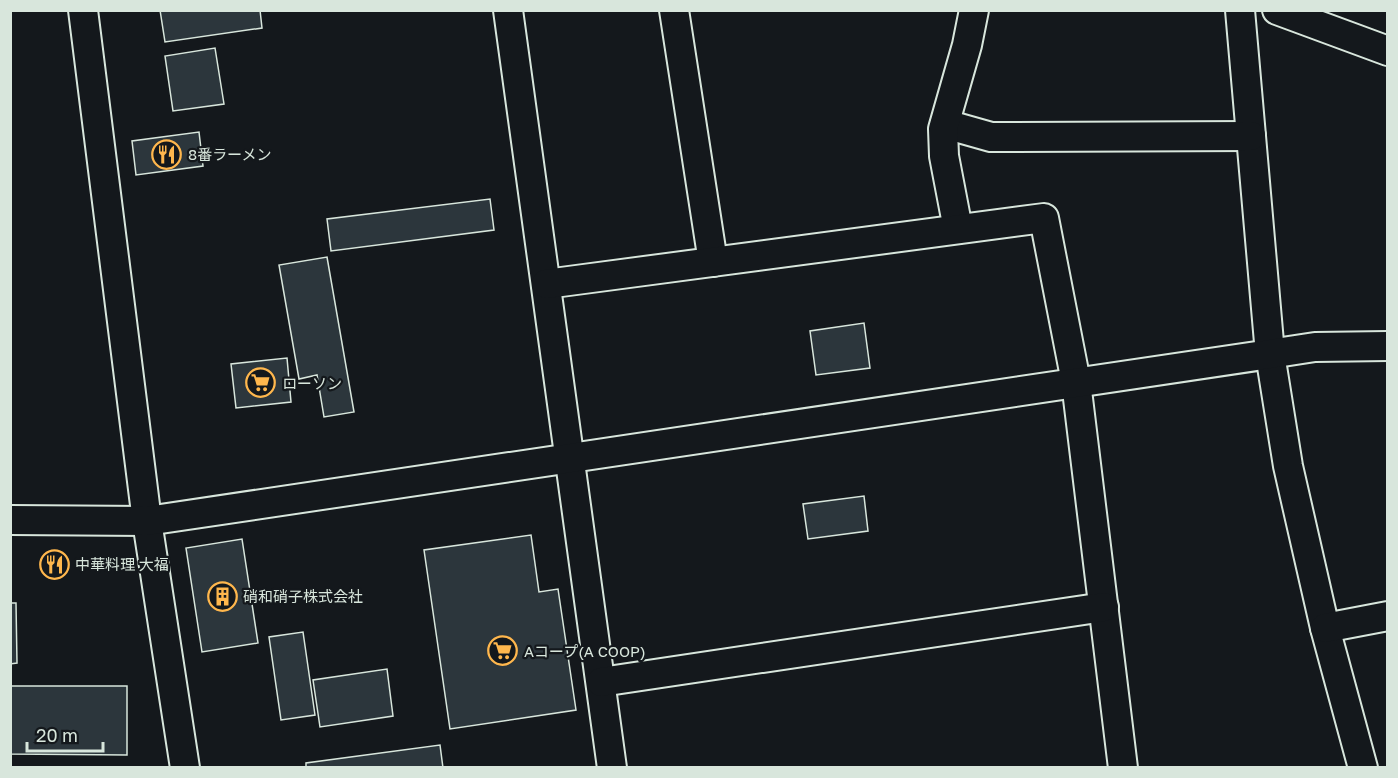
<svg xmlns="http://www.w3.org/2000/svg" width="1398" height="778" font-family="'Golos Text','Noto Sans JP',sans-serif">
<style>
.building{fill:#2c363c;stroke:#d8e6dc;stroke-width:1.5}
.lines{fill:none;stroke-linecap:round;stroke-linejoin:round}
.minor-casing{stroke:#d8e6dc;stroke-width:32}
.minor{stroke:#14181c;stroke-width:28}
.labels{text-anchor:middle;dominant-baseline:central;stroke-width:4.5;stroke-linejoin:round;paint-order:stroke}
.poi-label{font-size:15px;fill:#d8e6dc;stroke:#14181c;text-anchor:start}
</style>
<rect width="100%" height="100%" fill="#14181c"/>
<g class="building">
<path d="M160 10H260L262 28 165 42Z"/>
<path d="M215 48 224 104 173 111 165 56Z"/>
<path d="M199 132 203 166 136 175 132 141Z"/>
<path d="M490 199 494 230 331 251 327 219Z"/>
<path d="M327 257 354 412 324 417 317 375 299 379 279 265Z"/>
<path d="M864 323 870 368 816 375 810 331Z"/>
<path d="M287 358 291 402 236 408 231 364Z"/>
<path d="M864 496 868 531 808 539 803 504Z"/>
<path d="M531 535 539 592 558 589 576 710 450 729 424 550Z"/>
<path d="M242 539 258 643 202 652 186 548Z"/>
<path d="M10 603H16L17 663 10 664Z"/>
<path d="M303 632 315 715 281 720 269 637Z"/>
<path d="M387 669 393 716 320 727 313 680Z"/>
<path d="M10 686H127V755L10 754Z"/>
<path d="M440 745 443 768H306V763Z"/>
</g>
<g class="lines">
<defs>
<g id="minor">
<path d="M83 10 147 521 185 768"/>
<path d="M508 10 612 768"/>
<path d="M674 10 713 262"/>
<path d="M1240 10 1270 354 1288 466 1325 628 1363 768"/>
<path d="M1277 10 1388 51"/>
<path d="M945 124 991 137 1251 136"/>
<path d="M958 229 944 156 943 129 967 45 974 10"/>
<path d="M546 284 1044 218 1076 382 1123 768"/>
<path d="M10 520 147 521 1270 354 1315 347 1388 346"/>
<path d="M1325 628 1388 616"/>
<path d="M601 682 1104 607"/>
</g>
</defs>
<use href="#minor" class="minor-casing"/>
<use href="#minor" class="minor"/>
</g>
<defs>
<symbol id="restaurant-ring" viewBox="-11 -11 22 22"><circle r="9.5" fill="#14181c" stroke="#ffb74d" stroke-width="1.5"/><path d="M-5-6h1v4h1v-4h1v4h1v-4h1v5L-1.5 .5V6h-2V.5L-5-1ZM5-6V6H3V1.5H1.5Q1.5-4 5-6Z" fill="#ffb74d"/></symbol>
<symbol id="supermarket-ring" viewBox="-11 -11 22 22"><circle r="9.5" fill="#14181c" stroke="#ffb74d" stroke-width="1.5"/><path d="M-6-5.5h2.5l.6 2H6L4.5 2H-2.5L-4.4-4H-6ZM-1.5 3.2a1.3 1.3 0 1 0 .1 0ZM3 3.2a1.3 1.3 0 1 0 .1 0Z" fill="#ffb74d"/></symbol>
<symbol id="building-ring" viewBox="-11 -11 22 22"><circle r="9.5" fill="#14181c" stroke="#ffb74d" stroke-width="1.5"/><path d="M-4-6H4V6H1V3H-1V6H-4ZM-2.5-4.3h1.7v1.8h-1.7ZM.8-4.3h1.7v1.8H.8ZM-2.5-1h1.7V.8h-1.7ZM.8-1h1.7V.8H.8Z" fill="#ffb74d"/></symbol>
</defs>
<g fill-rule="evenodd">
<use href="#restaurant-ring" x="150" y="138" width="33" height="33"/>
<use href="#supermarket-ring" x="244" y="366" width="33" height="33"/>
<use href="#restaurant-ring" x="38" y="548" width="33" height="33"/>
<use href="#building-ring" x="206" y="580" width="33" height="33"/>
<use href="#supermarket-ring" x="486" y="634" width="33" height="33"/>
</g>
<g class="labels">
<g class="poi-label">
<text x="188" y="154">8番ラーメン</text>
<text x="282" y="383">ローソン</text>
<text x="75" y="564">中華料理 大福</text>
<text x="243" y="596">硝和硝子株式会社</text>
<text x="524" y="651">Aコープ(A COOP)</text>
</g>
</g>
<rect width="1398" height="778" fill="none" stroke="#d8e6dc" stroke-width="24"/>
<path d="M27 742v9h76v-9" fill="none" stroke="#d8e6dc" stroke-width="3"/>
<text x="36" y="742" font-size="18" fill="#d8e6dc" stroke="#14181c" stroke-width="4.5" paint-order="stroke">20 m</text>
</svg>
